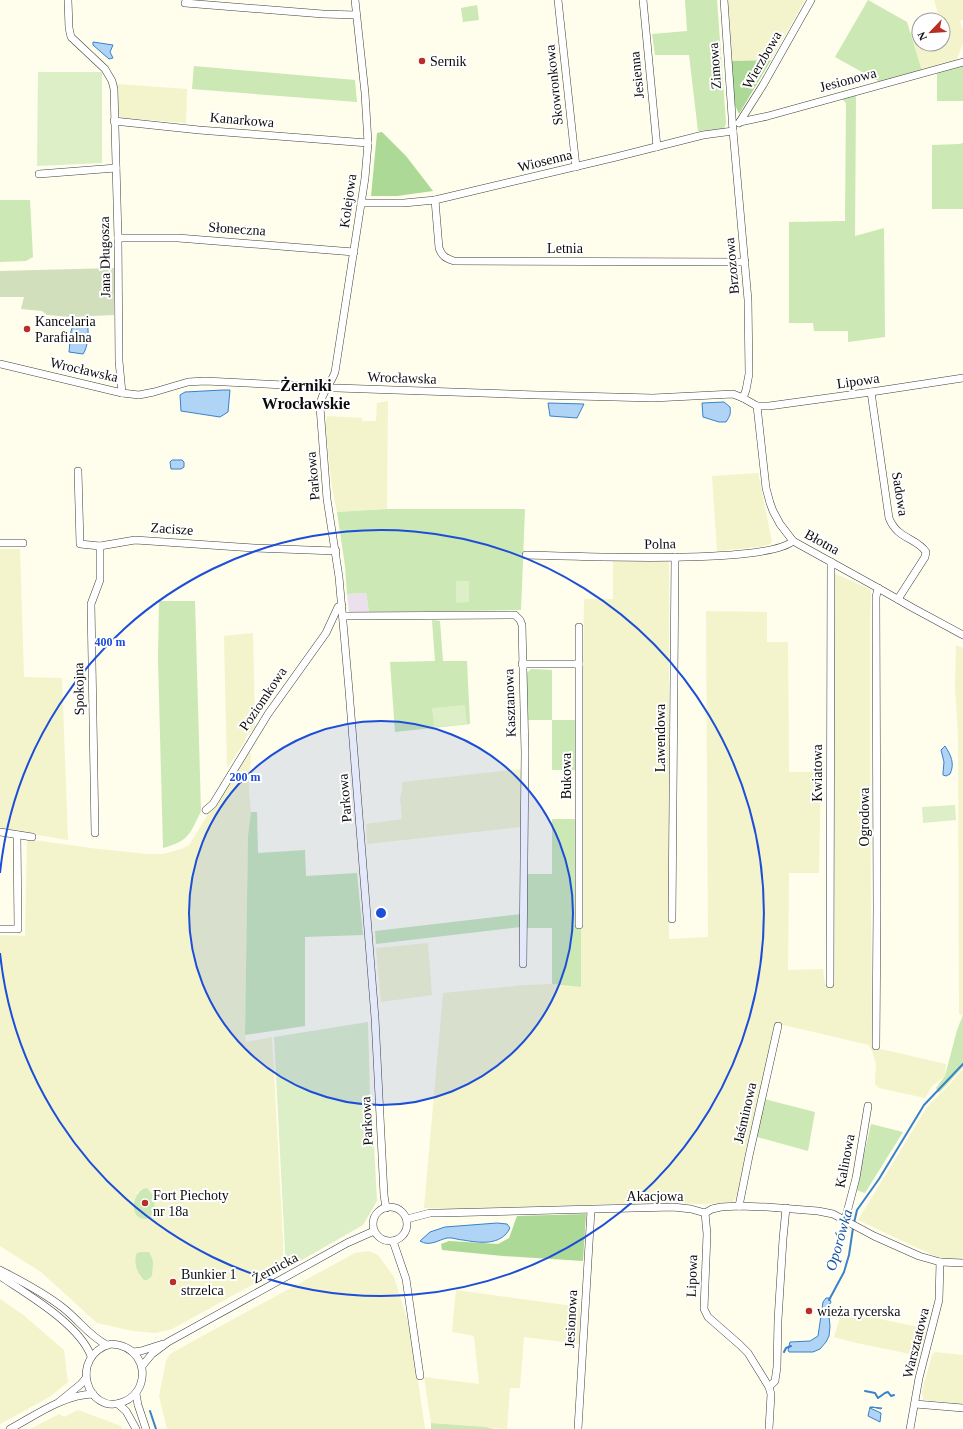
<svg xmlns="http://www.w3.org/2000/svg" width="963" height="1429" font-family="Georgia,serif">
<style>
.industrial{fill:#ebe0eb}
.farmland{fill:#f3f4cc;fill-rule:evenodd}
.green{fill:#cbe8b5}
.forest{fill:#acd995}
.cemetery{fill:#d1dfbd}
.pitch{fill:#ddefc7}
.water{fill:#b0d4f5;stroke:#3882cb}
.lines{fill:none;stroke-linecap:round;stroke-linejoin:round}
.stream{stroke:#3882cb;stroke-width:2}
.minor-casing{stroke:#3f3f3f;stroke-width:8}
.minor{stroke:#fff;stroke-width:7}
.ring{fill:none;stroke:#1d4ed8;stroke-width:2}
.poi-dot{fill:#ba2e26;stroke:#fff;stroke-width:1.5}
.labels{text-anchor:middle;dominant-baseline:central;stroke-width:4;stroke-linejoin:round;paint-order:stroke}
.street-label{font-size:14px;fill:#0c0c0c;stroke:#fff}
.poi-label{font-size:14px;fill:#0c0c0c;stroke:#fff;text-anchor:start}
.water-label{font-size:15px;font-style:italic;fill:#17549b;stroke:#fff}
.quarter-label{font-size:16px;font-weight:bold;fill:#0c0c0c;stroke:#fff}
.centre{fill:#1d4ed8;stroke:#fff;stroke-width:2}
.ring-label{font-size:12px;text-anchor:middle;font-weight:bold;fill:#1d4ed8;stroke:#fff;stroke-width:4;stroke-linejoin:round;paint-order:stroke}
</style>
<rect width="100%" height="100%" fill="#fffdeb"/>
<path class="industrial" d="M366 593 369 612H349L347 594Z"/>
<g class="farmland">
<path d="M726 0H805L771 60 731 61Z"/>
<path d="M934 0H963V20L960 21 963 30V43L956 61 922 71 910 33 919 31V44H943V20H940Z"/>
<path d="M117 84 187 89 186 123 122 118 118 114Z"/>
<path d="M388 401 387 509 337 512 332 487 325 423 327 416 362 418V421H376L377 403Z"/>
<path d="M758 473 772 542 769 545 758 547 717 551 712 476Z"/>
<path d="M0 549H20L24 677 62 678 68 840 0 829Z"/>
<path d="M613 561H669V939L708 937 706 611 767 612V642H788L789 772H821L819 873H789L788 970 823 969 825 984 833 985 834 573 871 590 870 613V790L872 1047 946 1064 945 1076 932 1086 925 1098 879 1088 875 1084 876 1064 872 1051 869 1045 775 1023 737 1197 733 1202 705 1204 657 1203 450 1209 424 1208 443 993 525 985 552 984 581 987V820L584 599H613Z"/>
<path d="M253 633 255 727 246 737 244 743 227 768 224 636Z"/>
<path d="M956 645 963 648V1016L959 1014 958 738 955 686Z"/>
<path d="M248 750 251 755 249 790 251 812 248 835 245 1035 246 1042 272 1037 283 1240V1268L172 1329 155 1333 133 1331 97 1323 41 1272 0 1246V935L25 936 27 839 98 849 148 854H163L181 849 189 845ZM146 1188 151 1218 141 1219 137 1193 142 1189Z"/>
<path d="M521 769V827L367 844 366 824 402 819 400 799 402 790V782Z"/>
<path d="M428 943 432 995 381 1002 376 948Z"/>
<path d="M963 1069V1259H941L858 1220 927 1107 949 1085Z"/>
<path d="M369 1251 378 1255 394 1277 411 1332 425 1429H167L159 1396 166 1361 170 1354 195 1340 355 1253Z"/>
<path d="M456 1290 580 1307 579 1344 524 1337 520 1388H510L507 1429 431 1423 424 1377 479 1384 474 1336 452 1332Z"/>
<path d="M0 1299 22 1314 64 1350 68 1382 51 1396 0 1424Z"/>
<path d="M842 1311 928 1329 920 1356 852 1342 834 1337Z"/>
<path d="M935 1352 963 1355V1404L923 1400 922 1392 932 1355Z"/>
<path d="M78 1410 121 1426 122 1429H30L59 1414 64 1417Z"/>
</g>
<g class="green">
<path d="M685 0H717L726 123 724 130 698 131 689 55H655L652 34 687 31Z"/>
<path d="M868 0 907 22 922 71 880 82 835 57Z"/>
<path d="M477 5 479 20 463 22 461 8Z"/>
<path d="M963 65V101H937V72Z"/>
<path d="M194 66 355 80 357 102 192 89Z"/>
<path d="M856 95 855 236 884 228 885 337 848 342V331H814L813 323H789V222L845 221 846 103 841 98Z"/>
<path d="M963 143V209H932V145L959 144Z"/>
<path d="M0 200H30L33 257 26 261 0 262Z"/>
<path d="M387 509H525L521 610 369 612 366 593 347 594 345 566 337 512Z"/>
<path d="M159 601H195L201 811C190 834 189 841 163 848L158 659Z"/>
<path d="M432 620 440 621 443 661H467L470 724 395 732 390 662 435 661Z"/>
<path d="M531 669 552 670V720H576V770H552V720H527L526 674Z"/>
<path d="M251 812H257L258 853 305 850 306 876 357 873 363 935 305 937V1026L245 1035 248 835Z"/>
<path d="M552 819H576V928H581V987L552 984V928H526V874H552Z"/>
<path d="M521 914V927L376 944 375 931Z"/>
<path d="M963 1015V1067L939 1093 936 1088 945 1076 957 1030Z"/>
<path d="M764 1099 815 1112 808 1151 757 1137Z"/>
<path d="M871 1124 903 1132 865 1193 856 1190Z"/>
<path d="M146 1188C155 1193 157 1210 151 1218 127 1225 131 1191 146 1188Z"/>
<path d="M141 1252H149L152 1258 153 1263 152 1276 147 1280H144C137 1273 133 1262 137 1253Z"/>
<path d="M431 1423 485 1427 495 1429H431Z"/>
</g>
<g class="forest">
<path d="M771 60 739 114 734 103 731 61Z"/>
<path d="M382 132 406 156 433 191 397 196H371L377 133Z"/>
<path d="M586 1214 583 1261 503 1256 442 1250 441 1244 449 1241 498 1244 509 1238 517 1216Z"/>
</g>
<path class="cemetery" d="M114 268V315L70 317 47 315 42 311 21 309 24 297H0V271Z"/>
<g class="pitch">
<path d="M38 72H102V163L37 166Z"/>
<path d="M456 581H469V602L456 603Z"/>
<path d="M465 705 467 724 434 727 432 708Z"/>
<path d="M955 805 956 820 923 823 922 807Z"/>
<path d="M368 1022 370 1096 373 1125 377 1201 363 1225 286 1269 274 1037Z"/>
</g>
<g class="water">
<path d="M93 42 113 45 110 52 113 58 109 59 93 45Z"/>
<path d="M75 320 86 321C90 328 88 348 83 354L69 352 71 331Z"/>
<path d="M223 390H230L228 412 220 417 181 411 180 395 185 392Z"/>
<path d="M724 402 730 407C731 414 730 416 726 422H719L703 417 702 403Z"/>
<path d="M548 403 584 404 577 418 550 416Z"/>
<path d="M172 460H182L184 462V467L181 469H171L170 462Z"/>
<path d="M945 746C951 755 955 764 950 774L946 776 943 775V773L944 762 941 750Z"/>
<path d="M497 1223 507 1224 510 1228C501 1246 480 1243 463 1240 458 1240 452 1237 447 1238 438 1240 430 1247 420 1241L430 1232 445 1227Z"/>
<path d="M826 1298H829L831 1302 828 1307 830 1326 829 1336 826 1342 820 1349 813 1352H789L788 1350 790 1342 810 1341 818 1336 823 1302Z"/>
<path d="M870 1407 882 1408 881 1409 872 1407 870 1408 881 1413 880 1422 868 1416Z"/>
</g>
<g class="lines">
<g class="stream">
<path d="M854 1223 857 1210 879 1179 924 1105 963 1064"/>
<path d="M829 1300 844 1272 849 1255 853 1228"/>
<path d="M784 1352 786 1348 791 1346"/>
<path d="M865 1391 875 1393 878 1398 885 1393 888 1392 891 1396 894 1395"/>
<path d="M150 1411 156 1429"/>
</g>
<defs>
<g id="minor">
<path d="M68 0 69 28 71 37 105 69 112 81 114 89 118 238 119 361 122 393"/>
<path d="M355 0 365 93 368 143 365 178 335 372C331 384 320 394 320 407L327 499 339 577 349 690 375 1018 384 1195 386 1208"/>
<path d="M558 0 576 167"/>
<path d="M643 0 657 147"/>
<path d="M724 0 733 131 748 300 749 374 746 390 743 398"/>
<path d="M185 3 323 14 356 15"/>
<path d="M114 121 199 130 368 143"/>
<path d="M740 122 768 116 963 62"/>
<path d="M739 123 763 85 811 0"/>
<path d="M39 174 116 168"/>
<path d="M435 200 439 248C442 256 445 258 454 261L745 262"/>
<path d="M361 203H404L435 200 616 157 703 135 733 131"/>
<path d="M118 238H178L354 252"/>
<path d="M0 364 122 393 139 395 154 392 188 382 205 381 305 386 317 388H337L537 395 653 398 733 394 743 398 757 406H769L871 392 963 378"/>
<path d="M871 392 889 518C898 540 916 537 926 552L925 557 898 599"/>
<path d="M757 406 766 488 770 503 773 511 780 524 793 541 878 588 913 608 963 635"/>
<path d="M78 471 80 544 100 546 135 540 254 548 336 551"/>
<path d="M0 543H23"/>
<path d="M526 555C571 556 766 565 793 541"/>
<path d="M343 616 510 615H515L520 620 522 625 525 753 523 964"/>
<path d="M522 664H579"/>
<path d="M206 810 213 804 268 714 326 633 338 607 342 606"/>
<path d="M0 832 32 837"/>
<path d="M95 833 91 604 100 580V546"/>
<path d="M672 919 675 557"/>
<path d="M579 925V627"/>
<path d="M0 929H18L17 835"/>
<path d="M830 984 831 562"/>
<path d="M876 1046 877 908 876 597 878 588"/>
<path d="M739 1206 749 1156 778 1026"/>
<circle cx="390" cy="1224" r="17"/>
<path d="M705 1213 712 1209 721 1207 739 1206 767 1207 818 1211 833 1214 874 1236 919 1256 940 1262 963 1263"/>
<path d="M705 1213 707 1234 704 1309 708 1317 740 1345 748 1353 769 1387 771 1394 769 1429"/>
<path d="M407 1219 430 1213H440L673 1207 691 1209 705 1213"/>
<path d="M845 1220 856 1178 868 1106"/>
<path d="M393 1241 406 1279 420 1376"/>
<path d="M0 1270C21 1281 43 1292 62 1307 78 1319 89 1336 107 1345"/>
<path d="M0 1276C28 1295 79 1324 91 1356"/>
<path d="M111 1344C134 1345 148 1364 140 1386 136 1395 131 1399 123 1402 87 1416 68 1356 111 1344Z"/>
<path d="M133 1352 141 1351 163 1344"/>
<path d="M142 1366 152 1354 168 1342 347 1243 374 1231"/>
<path d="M769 1387 775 1381 777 1367 778 1320 783 1239 786 1208"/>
<path d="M136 1394 138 1405 146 1429"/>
<path d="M59 1402 81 1384 86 1378"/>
<path d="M118 1404 126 1411 136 1429"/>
<path d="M915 1404 963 1408"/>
<path d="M10 1429C36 1415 63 1395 93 1394"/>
<path d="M578 1429 591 1210"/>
<path d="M910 1429 919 1378 939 1300 940 1262"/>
</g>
</defs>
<use href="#minor" class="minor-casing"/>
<use href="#minor" class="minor"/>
</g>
<circle cx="381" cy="913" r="192" fill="#1d4ed8" fill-opacity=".12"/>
<g class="ring">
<circle cx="381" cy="913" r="192"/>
<path d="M0 873A383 383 0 1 1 0 953"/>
</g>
<g class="poi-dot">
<circle cx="422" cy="61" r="4"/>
<circle cx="27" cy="329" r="4"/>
<circle cx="145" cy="1203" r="4"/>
<circle cx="173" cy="1282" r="4"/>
<circle cx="809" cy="1311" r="4"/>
</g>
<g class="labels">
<g class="street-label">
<text transform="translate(762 60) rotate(-60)">Wierzbowa</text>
<text transform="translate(715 66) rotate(-94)">Zimowa</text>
<text transform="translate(637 75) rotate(-96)">Jesienna</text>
<text transform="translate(848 80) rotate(-15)">Jesionowa</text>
<text transform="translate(554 85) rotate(-96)">Skowronkowa</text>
<text transform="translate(242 120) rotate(5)">Kanarkowa</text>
<text transform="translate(545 161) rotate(-14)">Wiosenna</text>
<text transform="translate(348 201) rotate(-82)">Kolejowa</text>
<text transform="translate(237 229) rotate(4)">Słoneczna</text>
<text x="565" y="248">Letnia</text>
<text transform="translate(105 257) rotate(-91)">Jana Długosza</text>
<text transform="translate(732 266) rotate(-95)">Brzozowa</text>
<text transform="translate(84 370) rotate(13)">Wrocławska</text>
<text transform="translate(402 378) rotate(2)">Wrocławska</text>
<text transform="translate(858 381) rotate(-8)">Lipowa</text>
<text transform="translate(313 476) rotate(-95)">Parkowa</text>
<text transform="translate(900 494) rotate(81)">Sadowa</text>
<text transform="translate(172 529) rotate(4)">Zacisze</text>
<text transform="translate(822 542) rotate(29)">Błotna</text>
<text transform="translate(660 544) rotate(-1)">Polna</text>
<text transform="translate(79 689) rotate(-91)">Spokojna</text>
<text transform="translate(263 699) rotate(-56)">Poziomkowa</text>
<text transform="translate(510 703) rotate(-92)">Kasztanowa</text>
<text transform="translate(660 738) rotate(-90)">Lawendowa</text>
<text transform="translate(817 773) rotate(-90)">Kwiatowa</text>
<text transform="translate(566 776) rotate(-90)">Bukowa</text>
<text transform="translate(345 798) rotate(-95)">Parkowa</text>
<text transform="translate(864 817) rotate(-90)">Ogrodowa</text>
<text transform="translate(745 1113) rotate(-77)">Jaśminowa</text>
<text transform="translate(367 1121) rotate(-93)">Parkowa</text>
<text transform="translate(845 1161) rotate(-79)">Kalinowa</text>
<text x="655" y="1196">Akacjowa</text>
<text transform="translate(275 1268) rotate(-28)">Żernicka</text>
<text transform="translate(692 1276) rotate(-88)">Lipowa</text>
<text transform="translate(571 1319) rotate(-87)">Jesionowa</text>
<text transform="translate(916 1343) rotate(-76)">Warsztatowa</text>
</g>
<g class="poi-label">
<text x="430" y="61">Sernik</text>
<text x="35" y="321">Kancelaria<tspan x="35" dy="16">Parafialna</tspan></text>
<text x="153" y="1195">Fort Piechoty<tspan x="153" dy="16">nr 18a</tspan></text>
<text x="181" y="1274">Bunkier 1<tspan x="181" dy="16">strzelca</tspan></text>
<text x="817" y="1311">wieża rycerska</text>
</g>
<g class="water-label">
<text transform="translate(839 1240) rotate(-74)">Oporówka</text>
</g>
<g class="quarter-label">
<text x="306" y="385">Żerniki<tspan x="306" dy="18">Wrocławskie</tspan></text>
</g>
</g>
<circle cx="381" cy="913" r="6" class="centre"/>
<g class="ring-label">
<text x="110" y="646">400 m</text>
<text x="245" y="781">200 m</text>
</g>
<g transform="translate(931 32) rotate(245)"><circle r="19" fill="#ffffff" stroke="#9e9e9e"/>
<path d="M0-3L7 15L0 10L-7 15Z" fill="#ba2e26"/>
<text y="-6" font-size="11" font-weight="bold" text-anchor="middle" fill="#0c0c0c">N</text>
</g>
</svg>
